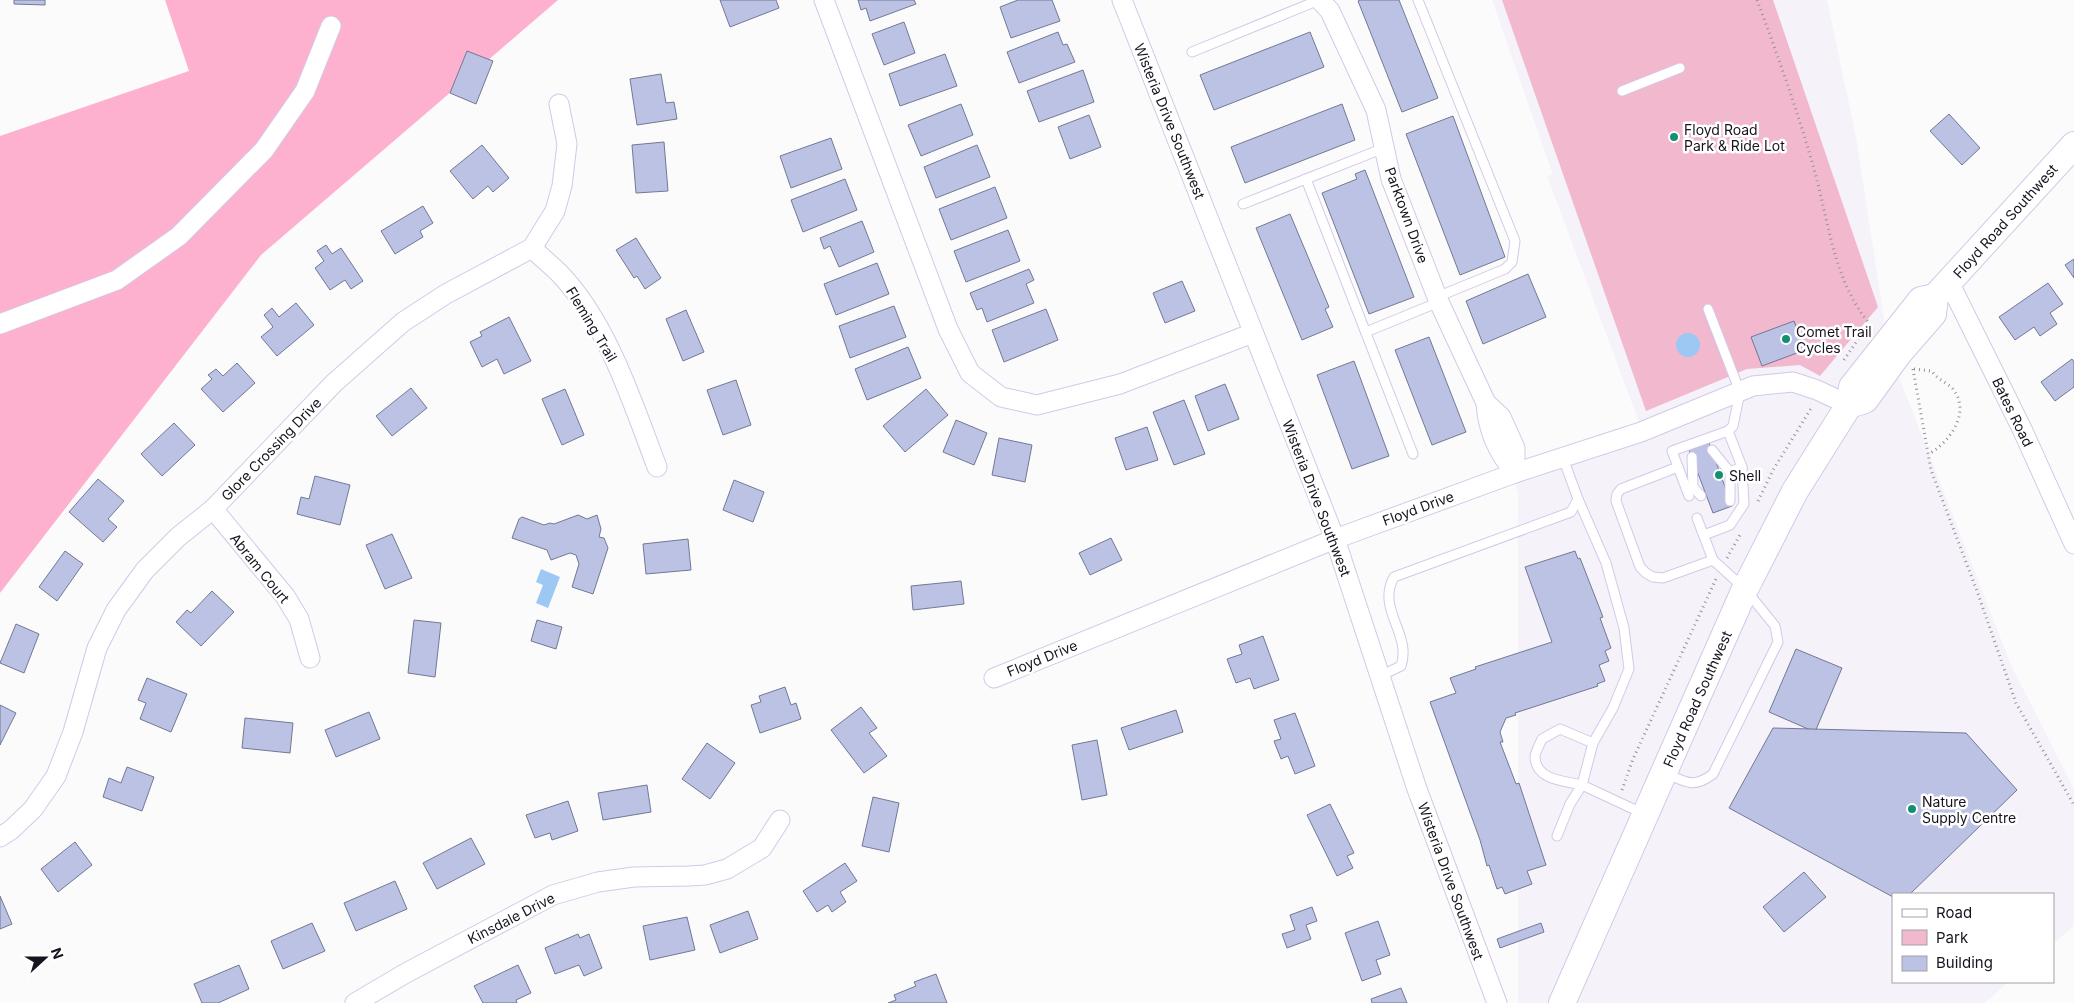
<svg xmlns="http://www.w3.org/2000/svg" width="2074" height="1003" font-family="Inter,sans-serif">
<style>
.built{fill:#f5f2fa}
.green{fill:#f1b8ce}
.forest{fill:#fdb1cf}
.water{fill:#9ec8f4}
.building{fill:#bbc2e3;stroke:#727896}
.lines{fill:none;stroke-linecap:round;stroke-linejoin:round}
.service-casing{stroke:#d4c8e9;stroke-width:11}
.minor-casing{stroke:#d4c8e9;stroke-width:21}
.secondary-casing{stroke:#d4c8e9;stroke-width:28}
.path{stroke:#949297;stroke-width:3;stroke-dasharray:1 4;stroke-linecap:butt}
.service{stroke:#fff;stroke-width:9}
.minor{stroke:#fff;stroke-width:19}
.secondary{stroke:#fff;stroke-width:26}
.poi-dot{fill:#158f74;stroke:#fff;stroke-width:2}
.labels{text-anchor:middle;dominant-baseline:central;stroke-width:5;stroke-linejoin:round;paint-order:stroke}
.street-label{font-size:14px;fill:#18131f;stroke:#fff}
.poi-label{font-size:14px;fill:#18131f;stroke:#fff;text-anchor:start}
</style>
<rect width="100%" height="100%" fill="#fbfbfb"/>
<path class="built" d="M1492 0H1827L1856 137 1889 351 2011 665 2074 789V926L2053 944V894H1893V982H2009L1984 1003H1518V493L1511 470 1639 422 1547 176 1553 175Z"/>
<path class="green" d="M1502 0H1773L1878 307 1820 376 1800 365 1747 369 1646 411Z"/>
<path class="forest" d="M165 0H558L261 255 0 593V136L189 71Z"/>
<g class="water">
<circle cx="1688" cy="345" r="12"/>
<path d="M541 569 560 577 548 608 536 603 543 585 536 582Z"/>
</g>
<g class="building">
<path d="M14 0H45V5L14 4Z"/>
<path d="M720 0H776L779 8 730 27Z"/>
<path d="M858 0H914L916 4 870 21 866 8 861 10Z"/>
<path d="M1018 0H1052L1060 21 1011 38 1000 7Z"/>
<path d="M1360 0H1399L1438 98 1402 112 1358 1Z"/>
<path d="M904 22 915 53 884 65 872 34Z"/>
<path d="M1058 32 1063 45 1067 44 1075 62 1019 83 1007 52Z"/>
<path d="M1310 32 1324 67 1214 110 1200 75Z"/>
<path d="M467 51 493 61 476 104 450 93Z"/>
<path d="M945 54 957 86 900 106 889 74Z"/>
<path d="M1083 70 1094 102 1039 122 1027 91Z"/>
<path d="M661 74 666 103 674 102 677 119 637 125 630 79Z"/>
<path d="M961 104 973 135 921 156 908 125Z"/>
<path d="M1342 104 1355 140 1245 183 1231 147Z"/>
<path d="M1949 114 1980 148 1962 165 1930 131Z"/>
<path d="M1089 115 1101 147 1070 159 1058 127Z"/>
<path d="M1453 116 1505 257 1460 275 1406 134Z"/>
<path d="M831 138 842 169 791 188 780 156Z"/>
<path d="M664 142 668 191 636 193 632 145Z"/>
<path d="M482 145 509 178 493 192 488 186 473 199 450 171Z"/>
<path d="M977 145 990 177 936 198 924 167Z"/>
<path d="M1365 170 1414 297 1369 314 1322 193 1357 179 1355 174Z"/>
<path d="M845 179 857 210 803 232 791 200Z"/>
<path d="M995 187 1007 218 951 240 939 209Z"/>
<path d="M423 206 433 223 420 231 423 237 395 254 381 231Z"/>
<path d="M1290 214 1329 307 1325 309 1333 327 1302 340 1256 228Z"/>
<path d="M862 221 874 252 839 267 830 246 824 249 820 238Z"/>
<path d="M1008 230 1020 261 966 282 954 251Z"/>
<path d="M636 238 661 278 645 289 637 276 634 278 616 250Z"/>
<path d="M326 245 332 254 341 248 363 281 351 289 345 280 330 290 315 268 324 261 317 251Z"/>
<path d="M2074 259V278L2065 265Z"/>
<path d="M877 263 889 294 836 315 824 284Z"/>
<path d="M1029 269 1034 280 1026 284 1034 303 987 322 982 308 977 310 970 293Z"/>
<path d="M1528 274 1546 317 1483 344 1466 301Z"/>
<path d="M1182 281 1195 311 1165 323 1153 293Z"/>
<path d="M2048 283 2063 304 2050 313 2057 324 2040 336 2034 327 2015 340 1999 317Z"/>
<path d="M296 303 314 325 277 356 261 337 273 327 264 315 272 308 279 317Z"/>
<path d="M894 306 906 337 850 358 839 326Z"/>
<path d="M1046 309 1058 340 1004 362 992 330Z"/>
<path d="M686 310 704 352 683 361 666 319Z"/>
<path d="M509 317 531 361 504 374 497 359 482 367 470 342 482 336 480 332Z"/>
<path d="M1794 321 1805 350 1762 366 1751 337Z"/>
<path d="M1429 337 1466 432 1432 445 1395 350Z"/>
<path d="M908 347 921 378 867 400 855 369Z"/>
<path d="M2072 359 2074 362V387L2055 401 2041 382Z"/>
<path d="M1354 361 1389 456 1352 469 1317 375Z"/>
<path d="M237 363 255 383 223 412 201 389 212 379 208 375 216 369 223 376Z"/>
<path d="M736 380 751 425 723 435 707 390Z"/>
<path d="M1225 384 1239 419 1208 431 1195 396Z"/>
<path d="M411 388 427 408 392 436 376 416Z"/>
<path d="M565 389 584 435 562 445 542 399Z"/>
<path d="M926 389 948 415 905 452 883 426Z"/>
<path d="M1184 400 1205 454 1174 465 1153 412Z"/>
<path d="M956 420 987 433 974 465 943 452Z"/>
<path d="M174 423 195 445 162 476 141 454Z"/>
<path d="M1147 427 1158 460 1126 470 1115 438Z"/>
<path d="M999 438 1032 445 1025 482 992 475Z"/>
<path d="M1709 443 1732 506 1713 513 1689 450Z"/>
<path d="M315 476 350 485 340 525 297 514 301 497 309 499Z"/>
<path d="M98 479 124 501 108 519 117 527 103 542 69 512Z"/>
<path d="M734 480 764 492 753 522 723 510Z"/>
<path d="M578 515 587 519 597 515 601 529 599 537 604 538 608 548 593 594 572 587 579 564 576 555 570 553 551 560 547 550 512 538 519 519 522 517 544 525 550 523 554 524Z"/>
<path d="M392 534 412 578 385 589 366 545Z"/>
<path d="M1111 538 1122 560 1090 575 1079 553Z"/>
<path d="M688 539 691 570 646 574 643 544Z"/>
<path d="M65 551 83 564 57 601 39 587Z"/>
<path d="M1575 551 1578 559 1580 558 1603 617 1600 618 1611 648 1605 651 1609 661 1599 665 1605 681 1597 684 1598 686 1515 713 1516 715 1506 718 1500 732 1503 742H1500L1516 784 1519 783 1546 865 1527 871 1532 884 1505 894 1502 887 1497 889 1489 865 1487 866 1480 840 1430 702 1456 693 1450 678 1476 669 1475 667 1552 642 1525 567Z"/>
<path d="M961 581 964 604 913 610 911 586Z"/>
<path d="M212 591 234 612 201 646 176 622 187 610 191 613Z"/>
<path d="M414 620 441 623 435 677 408 673Z"/>
<path d="M537 620 562 627 556 649 531 641Z"/>
<path d="M16 624 39 634 24 673 0 663Z"/>
<path d="M1263 636 1279 680 1254 689 1250 678 1236 683 1227 659 1242 654 1239 645Z"/>
<path d="M1796 649 1842 668 1815 732 1769 712Z"/>
<path d="M147 678 187 694 171 732 140 719 146 703 138 700Z"/>
<path d="M785 687 791 705 796 703 801 719 760 733 751 705 761 702 759 696Z"/>
<path d="M0 705 16 713 0 745Z"/>
<path d="M861 707 877 728 869 733 887 756 864 773 831 730Z"/>
<path d="M1176 710 1183 732 1129 750 1121 728Z"/>
<path d="M369 712 380 739 336 757 325 730Z"/>
<path d="M1295 713 1315 766 1295 774 1288 756 1281 759 1274 741 1281 739 1274 720Z"/>
<path d="M245 718 293 723 290 753 242 748Z"/>
<path d="M1773 728 1966 733 2017 790 1910 894H1893V897L1729 808Z"/>
<path d="M1097 740 1107 795 1082 800 1072 745Z"/>
<path d="M707 743 735 763 710 799 682 779Z"/>
<path d="M127 767 154 777 142 811 103 797 109 778 121 783Z"/>
<path d="M647 785 651 812 603 820 598 793Z"/>
<path d="M873 797 899 803 889 852 862 846Z"/>
<path d="M568 801 578 831 552 840 550 833 535 838 526 815Z"/>
<path d="M1330 804 1354 853 1347 856 1353 868 1337 876 1307 815Z"/>
<path d="M471 838 485 864 437 889 423 863Z"/>
<path d="M75 842 92 865 58 892 41 869Z"/>
<path d="M845 863 857 881 840 892 846 902 832 912 828 905 817 912 803 891Z"/>
<path d="M1804 872 1826 897 1784 932 1763 907Z"/>
<path d="M395 881 407 909 356 931 344 903Z"/>
<path d="M0 896 12 924 0 929Z"/>
<path d="M1312 907 1317 921 1306 925 1311 939 1287 948 1282 934 1295 930 1290 915Z"/>
<path d="M748 911 758 939 720 953 710 925Z"/>
<path d="M687 917 695 950 650 960 643 926Z"/>
<path d="M1378 921 1390 955 1376 960 1381 974 1362 981 1345 933Z"/>
<path d="M312 923 325 951 283 969 271 941Z"/>
<path d="M1541 923 1544 932 1500 948 1497 939Z"/>
<path d="M578 934 580 938 589 934 602 968 584 976 579 965 555 974 545 948Z"/>
<path d="M239 965 249 989 218 1003H202L194 984Z"/>
<path d="M518 965 531 993 516 1000 517 1003H483L474 986Z"/>
<path d="M936 974 947 1003H888L896 1000 894 995 916 986 914 982Z"/>
<path d="M1401 988 1407 1003H1372L1371 999Z"/>
</g>
<g class="lines">
<defs>
<g id="service">
<path d="M1418 0 1515 241 1512 262 1505 269 1437 297"/>
<path d="M1192 52 1319 0"/>
<path d="M1622 91 1680 68"/>
<path d="M1306 179 1413 454"/>
<path d="M1243 204 1384 148"/>
<path d="M1366 332 1439 302"/>
<path d="M1712 450 1730 472 1742 467"/>
<path d="M1692 457 1693 487 1701 496"/>
<path d="M1678 467 1621 489 1617 494 1616 501 1640 567 1646 573 1653 577 1663 578 1713 560"/>
<path d="M1730 472V501"/>
<path d="M1689 496 1672 451 1728 431 1733 426 1740 392 1708 309"/>
<path d="M1578 499 1606 563 1624 628 1629 669 1613 708 1593 743"/>
<path d="M1704 535 1730 525 1744 504 1742 467 1728 431"/>
<path d="M1380 676 1401 666C1412 634 1376 609 1394 577L1571 512 1578 499 1563 458"/>
<path d="M1665 773C1686 782 1693 789 1713 774L1778 642 1775 626 1745 589 1713 560 1697 518"/>
<path d="M1557 836 1570 804 1582 785C1566 781 1536 781 1535 757 1535 752 1540 744 1542 739L1560 729 1593 743 1582 785 1644 814"/>
</g>
<g id="minor">
<path d="M824 0 948 329 970 373 1001 397 1037 405 1120 384 1253 333"/>
<path d="M1122 0 1335 539 1417 789 1497 1003"/>
<path d="M1320 0 1330 11 1376 110 1391 179 1439 302 1486 403 1501 417 1515 448V473"/>
<path d="M532 248C541 257 551 265 560 274 608 324 633 404 657 467"/>
<path d="M1949 282 2022 429 2074 544"/>
<path d="M0 324 117 280 179 236 264 150 305 91 331 26"/>
<path d="M1486 403C1488 431 1497 451 1515 473"/>
<path d="M213 509 285 596 299 619 310 658"/>
<path d="M994 678 1335 539 1515 473 1641 432 1753 386 1793 382 1817 390 1849 405"/>
<path d="M0 837 11 830 33 809 56 776 73 732 97 648 116 610 145 570 178 537 213 509 334 383 403 322 446 294 532 248 555 211 562 186 567 144 559 104"/>
<path d="M355 1003 406 973 553 895 598 882 634 877 689 876 705 875 727 869 762 848 780 820"/>
</g>
<g id="secondary">
<path d="M1849 405 1865 400 1899 353 1933 314 1935 297 2074 145"/>
<path d="M1562 1003 1745 589 1795 491 1849 405 1852 387 1921 300 1935 297"/>
</g>
</defs>
<use href="#service" class="service-casing"/>
<use href="#minor" class="minor-casing"/>
<use href="#secondary" class="secondary-casing"/>
<g class="path">
<path d="M1757 0C1778 56 1798 112 1814 169 1830 226 1833 281 1872 327"/>
<path d="M1844 360 1869 323"/>
<path d="M1913 369 1931 470 1977 591 2016 703 2074 805"/>
<path d="M1914 369 1932 371C1938 381 1950 383 1955 392 1970 415 1948 443 1929 454"/>
<path d="M1758 501 1773 470 1812 407"/>
<path d="M1727 558 1741 533"/>
<path d="M1622 790 1633 759 1716 579"/>
</g>
<use href="#service" class="service"/>
<use href="#minor" class="minor"/>
<use href="#secondary" class="secondary"/>
</g>
<g class="poi-dot">
<circle cx="1674" cy="137" r="5"/>
<circle cx="1786" cy="339" r="5"/>
<circle cx="1719" cy="475" r="5"/>
<circle cx="1912" cy="809" r="5"/>
</g>
<g class="labels">
<g class="street-label">
<text transform="translate(1170 121) rotate(68)">Wisteria Drive Southwest</text>
<text transform="translate(1407 215) rotate(70)">Parktown Drive</text>
<text transform="translate(2005 221) rotate(-48)">Floyd Road Southwest</text>
<text transform="translate(592 324) rotate(59)">Fleming Trail</text>
<text transform="translate(2013 412) rotate(64)">Bates Road</text>
<text transform="translate(271 449) rotate(-46)">Glore Crossing Drive</text>
<text transform="translate(1317 498) rotate(69)">Wisteria Drive Southwest</text>
<text transform="translate(1418 508) rotate(-20)">Floyd Drive</text>
<text transform="translate(260 568) rotate(51)">Abram Court</text>
<text transform="translate(1042 658) rotate(-22)">Floyd Drive</text>
<text transform="translate(1697 699) rotate(-66)">Floyd Road Southwest</text>
<text transform="translate(1451 881) rotate(70)">Wisteria Drive Southwest</text>
<text transform="translate(511 918) rotate(-27)">Kinsdale Drive</text>
</g>
<g class="poi-label">
<text x="1684" y="129">Floyd Road<tspan x="1684" dy="16">Park &amp; Ride Lot</tspan></text>
<text x="1796" y="331">Comet Trail<tspan x="1796" dy="16">Cycles</tspan></text>
<text x="1729" y="475">Shell</text>
<text x="1922" y="801">Nature<tspan x="1922" dy="16">Supply Centre</tspan></text>
</g>
</g>
<rect x="1892" y="893" width="162" height="90" fill="#ffffff" stroke="#a3a1a5"/>
<rect x="1902" y="909" width="25" height="8" fill="#ffffff" stroke="#a3a1a5"/>
<text x="1936" y="918" font-size="15" fill="#18131f">Road</text>
<rect x="1902" y="930" width="25" height="15" fill="#f1b8ce" stroke="#a3a1a5"/>
<text x="1936" y="943" font-size="15" fill="#18131f">Park</text>
<rect x="1902" y="956" width="25" height="15" fill="#bbc2e3" stroke="#a3a1a5"/>
<text x="1936" y="968" font-size="15" fill="#18131f">Building</text>
<g transform="translate(45 958) rotate(69)" stroke="#ffffff" stroke-width="4" paint-order="stroke">
<path d="M0-4L9 19L0 12L-9 19Z" fill="#18131f"/>
<text y="-8" font-size="14" font-weight="bold" text-anchor="middle" fill="#18131f">N</text>
</g>
</svg>
